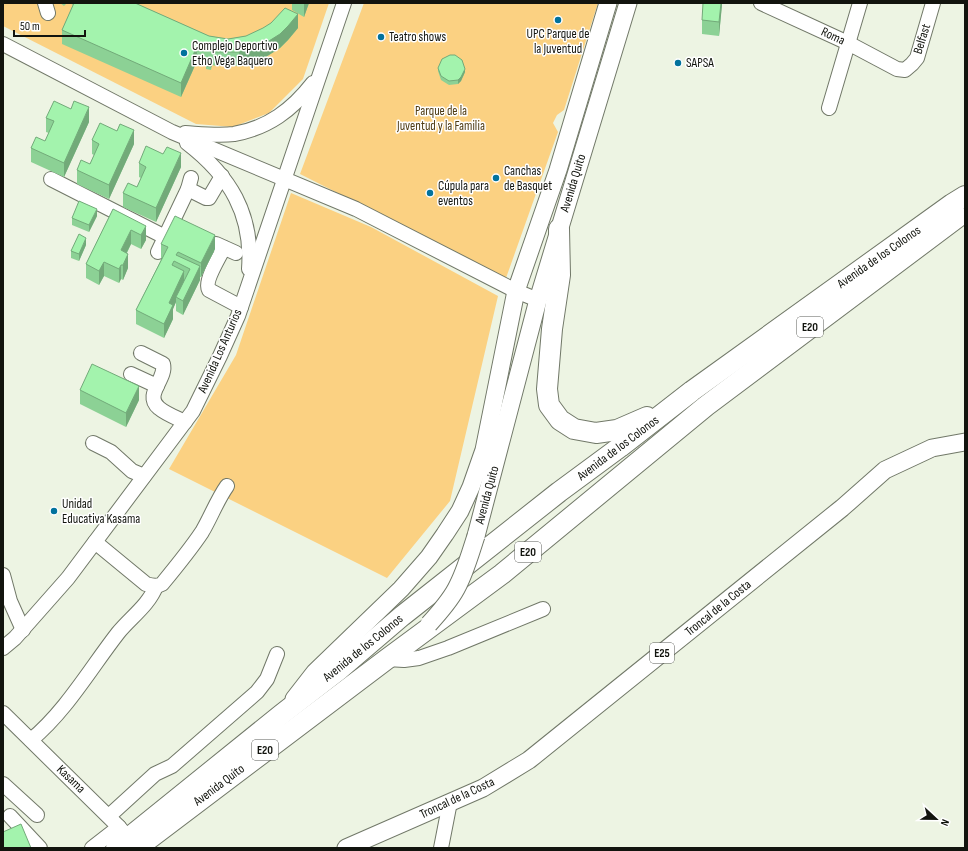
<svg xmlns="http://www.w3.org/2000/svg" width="968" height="851" font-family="'Sofia Sans Condensed',sans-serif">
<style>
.green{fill:#fbd182}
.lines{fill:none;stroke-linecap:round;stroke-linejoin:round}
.minor-casing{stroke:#717868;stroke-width:16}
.major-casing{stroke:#717868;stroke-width:19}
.highway-casing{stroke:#717868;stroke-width:22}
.minor{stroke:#fff;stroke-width:14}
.major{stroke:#fff;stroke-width:17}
.highway{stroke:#fff;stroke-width:20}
.major-bridge-casing{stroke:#717868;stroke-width:19;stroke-linecap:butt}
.major-bridge{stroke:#fff;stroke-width:17}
.wall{fill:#8cd195}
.shaded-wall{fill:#72aa79}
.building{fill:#a3f3ad;stroke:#72aa79}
.poi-dot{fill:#01729d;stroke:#fff;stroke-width:1.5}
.labels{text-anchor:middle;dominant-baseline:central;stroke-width:3;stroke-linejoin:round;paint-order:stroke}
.shield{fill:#fff;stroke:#595a56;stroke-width:1}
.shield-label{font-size:12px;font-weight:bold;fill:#12140e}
.poi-label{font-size:13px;fill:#12140e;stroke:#fff;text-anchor:start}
.street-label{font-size:13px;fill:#12140e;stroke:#fff}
.park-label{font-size:13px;fill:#4e3a12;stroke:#fff}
</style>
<rect width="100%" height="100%" fill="#edf4e3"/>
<g class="green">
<path d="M3 3H329L303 79 269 113 233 127 196 124 3 26Z"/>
<path d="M364 3H598L564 110 557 115 553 123 558 132 506 278 300 174Z"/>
<path d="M291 193 371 227 498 296 450 501 387 578 169 469 236 355Z"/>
</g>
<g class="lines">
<defs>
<g id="minor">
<path d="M45 3 48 13"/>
<path d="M761 3 848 43 897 69 905 70 912 64 917 58 933 3"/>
<path d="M3 44 172 132 356 209 516 291 538 300"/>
<path d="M829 108 860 3"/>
<path d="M185 133C201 134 218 136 234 134 268 128 292 110 313 83"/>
<path d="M187 143C230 176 253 214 249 269"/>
<path d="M51 179 165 237"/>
<path d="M188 189 206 198H209L222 176"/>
<path d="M216 244 236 253"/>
<path d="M224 248C219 257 204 282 209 290L241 307"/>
<path d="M158 252 188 189 191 178"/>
<path d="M141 353 163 364C167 379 143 395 159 408 166 414 177 418 185 422"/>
<path d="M131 374 157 386"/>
<path d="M93 443 111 452 132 471 144 476"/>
<path d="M95 542 146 584C152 586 157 587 162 584 176 567 190 550 202 532 211 517 217 500 227 486"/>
<path d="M3 575 10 601 23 630"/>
<path d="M3 648 15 638 68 578 193 411 220 356 238 316 344 3"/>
<path d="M387 659 404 660 419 658 448 648 543 609"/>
<path d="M3 713 119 827 134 845"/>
<path d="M31 740C66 711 90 669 118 633 130 618 149 605 156 586"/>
<path d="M3 784 37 815"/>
<path d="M10 816 40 848"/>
<path d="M109 816 155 774 172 766 257 692 267 679 277 654"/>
<path d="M92 848 119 827"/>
<path d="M441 848 450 802"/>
</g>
<g id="major">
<path d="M476 536 538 300 628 3"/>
<path d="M294 699 315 672 401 589 429 557 445 534 460 511 471 487 484 450 516 291 558 170 608 3"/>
<path d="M346 848 483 788 529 760 842 508 885 470 932 448 965 442"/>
</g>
<g id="highway">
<path d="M559 229 560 275 552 329 547 389 549 405 560 420 574 429 596 433 617 430 647 417"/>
<path d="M116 848 282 714 340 669 402 616 559 492 620 447 692 391 952 204 965 196"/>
<path d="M137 848 387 659 502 574 706 406 958 217"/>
</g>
</defs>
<use href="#minor" class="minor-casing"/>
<use href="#major" class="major-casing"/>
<use href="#highway" class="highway-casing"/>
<use href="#minor" class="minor"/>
<use href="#major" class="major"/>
<use href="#highway" class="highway"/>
<defs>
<path id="major-bridge" d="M429 624C439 613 449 602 456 589 465 573 470 554 476 536"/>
</defs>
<use href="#major-bridge" class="major-bridge-casing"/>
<use href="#major-bridge" class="major-bridge"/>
</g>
<g class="wall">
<path d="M60 3H67L64 6Z"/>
<path d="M70 3H135L209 36 228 39 298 28 288 40 280 48 261 60 239 66H216L212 65 211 70 206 69V64L197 61 181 97 62 44V30L73 5Z"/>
<path d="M292 3H309L304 17 292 10Z"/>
<path d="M722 3 719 36 702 34V20Z"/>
<path d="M438 68 465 72 461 81 458 84 449 85 441 80 438 71Z"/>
<path d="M46 118 89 122 64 177 31 162V148L45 141 49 133 46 132Z"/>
<path d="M92 140 134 144 109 199 77 184V170L90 164 94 155 92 154Z"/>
<path d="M139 163 181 167 156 222 123 207V193L137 187 141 178 139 177Z"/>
<path d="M113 209 146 240 141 249 131 244 127 253 128 268 123 280 121 279 119 283 104 276 99 285 86 278V264Z"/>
<path d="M97 216 89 232 72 225V218Z"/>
<path d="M161 244 215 249 201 277H200V280L183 315 176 311V302L173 309V319L164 338 136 324V310L162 258H161Z"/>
<path d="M86 245 79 261 71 258V251Z"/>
<path d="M80 390 139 400 126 427 80 404Z"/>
</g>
<g class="shaded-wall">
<path d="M304 3H309L304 17Z"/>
<path d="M721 3H722V5L719 36V22Z"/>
<path d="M298 14V28L288 40 280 48 261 60 239 66V52Z"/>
<path d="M197 46V61L181 97V83Z"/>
<path d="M465 69V72L461 81 458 84V80Z"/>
<path d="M89 107V122L64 177V163Z"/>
<path d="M134 130V144L109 199V185Z"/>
<path d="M181 153V167L156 222V208Z"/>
<path d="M97 209V216L89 232V225Z"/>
<path d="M146 226V240L141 249V235Z"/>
<path d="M131 230V244L121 264V250Z"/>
<path d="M215 235V249L201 277V263Z"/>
<path d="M86 238V245L79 261V254Z"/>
<path d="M128 254V268L123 280V265Z"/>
<path d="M104 262V276L99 285V271Z"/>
<path d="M121 265V279L119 283V269Z"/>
<path d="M200 266V280L183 315V301Z"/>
<path d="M184 271V285L176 297V302L173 309V319L164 338V324L169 303Z"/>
<path d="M139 386V400L126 427V413Z"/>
</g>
<g class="building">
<path d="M74 3H135L209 36 228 39 246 36 263 28 271 23 285 8 298 14 288 26 280 34 261 46 239 52H216L205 50 197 46 181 83 62 30Z"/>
<path d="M703 3H721L719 22 702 20Z"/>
<path d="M450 55H455L462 60 465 69 461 77 458 80 449 81 441 76 438 68 442 59Z"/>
<path d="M206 62 212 63 211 67 206 66Z"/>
<path d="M54 101 71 109 74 101 89 107 64 163 31 148 36 137 45 141 54 121 46 118Z"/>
<path d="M100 123 117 131 120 124 134 130 109 185 77 170 81 160 90 164 99 144 92 140Z"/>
<path d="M146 146 163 154 167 147 181 153 156 208 123 193 128 183 137 187 146 167 139 163Z"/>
<path d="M79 201 97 209 89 225 72 218Z"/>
<path d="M113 209 146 226 141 235 131 230 121 250 128 254 123 265H121L119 269 104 262 99 271 86 264Z"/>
<path d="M175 216 215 235 201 263 178 252 176 255 200 266 183 301 176 297 190 269 174 261 172 265 184 271 169 303 173 305 164 324 136 310 168 247 161 244Z"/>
<path d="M79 234 86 238 79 254 71 251Z"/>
<path d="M92 364 139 386 126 413 80 390Z"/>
<path d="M21 824 31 848H3V832Z"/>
</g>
<g class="poi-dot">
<circle cx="558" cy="20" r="4"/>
<circle cx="381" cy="37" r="4"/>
<circle cx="184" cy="53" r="4"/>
<circle cx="678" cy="63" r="4"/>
<circle cx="496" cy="178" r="4"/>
<circle cx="430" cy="193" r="4"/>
<circle cx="54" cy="511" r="4"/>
</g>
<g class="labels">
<g class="shield">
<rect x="797" y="317" width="26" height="20" rx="3"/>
<rect x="515" y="542" width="26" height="20" rx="3"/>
<rect x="650" y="643" width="24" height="20" rx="3"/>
<rect x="252" y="740" width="26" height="20" rx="3"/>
</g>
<g class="shield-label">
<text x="810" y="327">E20</text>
<text x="528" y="552">E20</text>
<text x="662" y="653">E25</text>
<text x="265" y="750">E20</text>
</g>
<g class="poi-label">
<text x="558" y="34" text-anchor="middle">UPC Parque de<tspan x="558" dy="15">la Juventud</tspan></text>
<text x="389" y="37">Teatro shows</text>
<text x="192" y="46">Complejo Deportivo<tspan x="192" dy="15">Etho Vega Baquero</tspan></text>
<text x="686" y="63">SAPSA</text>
<text x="504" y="171">Canchas<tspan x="504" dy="15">de Basquet</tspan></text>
<text x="438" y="186">Cúpula para<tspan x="438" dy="15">eventos</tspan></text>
<text x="62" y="504">Unidad<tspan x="62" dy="15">Educativa Kasama</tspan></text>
</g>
<g class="street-label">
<text transform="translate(833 36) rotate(25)">Roma</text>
<text transform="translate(922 39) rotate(-73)">Belfast</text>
<text transform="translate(573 183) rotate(-73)">Avenida Quito</text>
<text transform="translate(879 257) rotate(-35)">Avenida de los Colonos</text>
<text transform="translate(220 351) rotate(-66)">Avenida Los Anturios</text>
<text transform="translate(618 448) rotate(-37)">Avenida de los Colonos</text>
<text transform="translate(487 495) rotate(-75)">Avenida Quito</text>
<text transform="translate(718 608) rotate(-39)">Troncal de la Costa</text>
<text transform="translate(363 648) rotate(-39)">Avenida de los Colonos</text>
<text transform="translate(71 779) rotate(44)">Kasama</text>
<text transform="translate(219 785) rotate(-37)">Avenida Quito</text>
<text transform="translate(457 798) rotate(-25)">Troncal de la Costa</text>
</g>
<g class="park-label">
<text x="441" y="111">Parque de la<tspan x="441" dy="15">Juventud y la Familia</tspan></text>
</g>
</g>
<rect width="968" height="851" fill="none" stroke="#12140e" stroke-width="8"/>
<g transform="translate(936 819) rotate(112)" stroke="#ffffff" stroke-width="3" paint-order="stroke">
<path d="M0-3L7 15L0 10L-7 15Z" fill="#12140e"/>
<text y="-6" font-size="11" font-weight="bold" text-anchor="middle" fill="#12140e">N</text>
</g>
<path d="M14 30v6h71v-6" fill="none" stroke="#12140e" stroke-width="2"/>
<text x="20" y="30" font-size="12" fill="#12140e" stroke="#ffffff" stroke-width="3" paint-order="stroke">50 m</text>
</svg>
